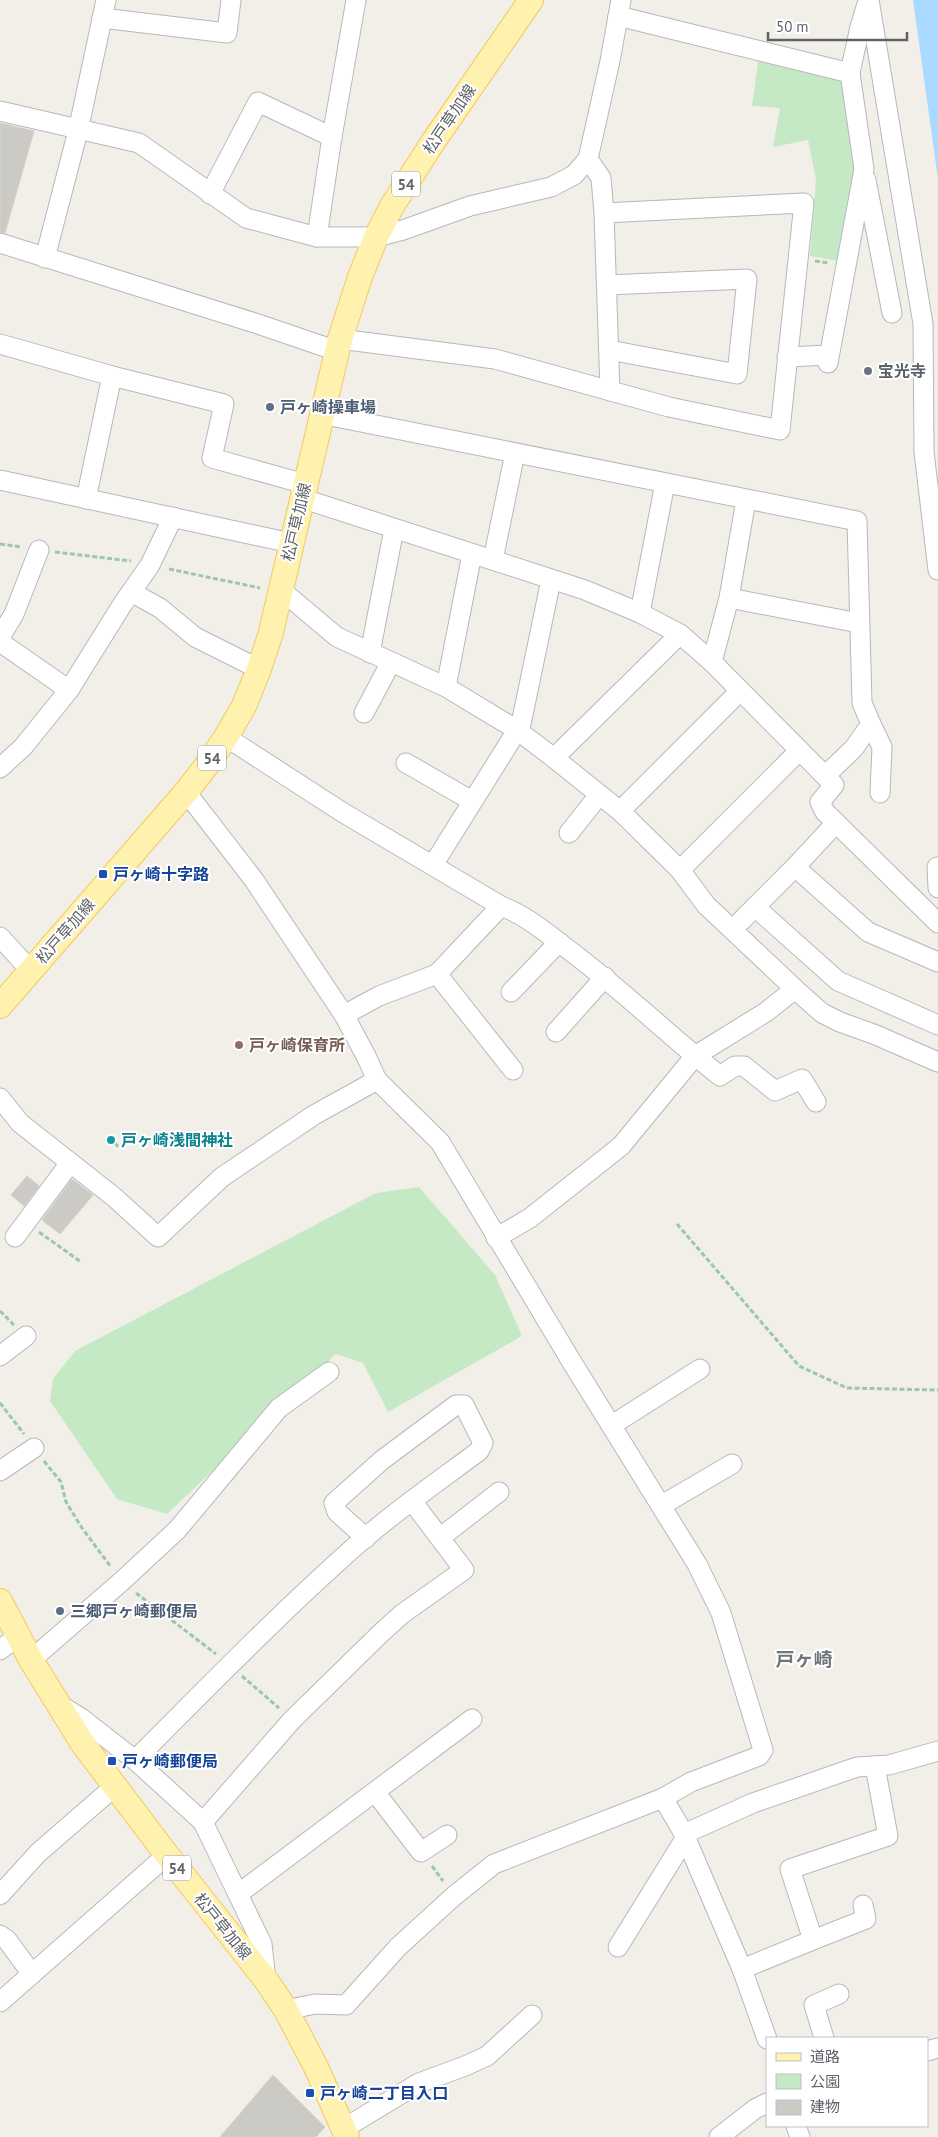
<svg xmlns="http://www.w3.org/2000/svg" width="938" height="2137" font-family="'PT Sans','Noto Sans JP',sans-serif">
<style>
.green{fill:#c5e8c5}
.water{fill:#aadaff}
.building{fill:#cccac5;stroke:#d6d1c6}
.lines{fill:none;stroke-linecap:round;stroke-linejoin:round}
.minor-casing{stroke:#b5b8bc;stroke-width:21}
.major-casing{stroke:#f2c960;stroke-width:26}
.path{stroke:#9cc7a9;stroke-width:3;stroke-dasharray:5 2.5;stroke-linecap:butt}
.minor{stroke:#fff;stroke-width:19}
.major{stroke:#fff2af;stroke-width:24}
.worship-dot{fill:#6b7280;stroke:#fff;stroke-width:2}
.service-dot{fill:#5c6f8a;stroke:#fff;stroke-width:2}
.transit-dot{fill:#1a4fb4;stroke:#fff;stroke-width:2}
.education-dot{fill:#8d6e63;stroke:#fff;stroke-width:2}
.culture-dot{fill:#0f9aa8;stroke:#fff;stroke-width:2}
.labels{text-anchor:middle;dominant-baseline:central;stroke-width:4;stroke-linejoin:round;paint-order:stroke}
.shield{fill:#fff;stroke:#8f9295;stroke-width:1}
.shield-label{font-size:15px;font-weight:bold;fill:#5f6368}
.street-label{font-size:16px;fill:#5f6368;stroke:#fff}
.worship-label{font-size:16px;font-weight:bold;fill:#5b616d;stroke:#fff;text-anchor:start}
.service-label{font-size:16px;font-weight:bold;fill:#4e5e75;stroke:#fff;text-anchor:start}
.transit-label{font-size:16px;font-weight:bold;fill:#164399;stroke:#fff;text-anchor:start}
.education-label{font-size:16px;font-weight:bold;fill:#785e54;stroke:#fff;text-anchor:start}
.culture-label{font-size:16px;font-weight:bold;fill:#0d838f;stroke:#fff;text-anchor:start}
.quarter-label{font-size:19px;font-weight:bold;fill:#70757a;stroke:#fff}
</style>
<rect width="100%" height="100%" fill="#f1efe8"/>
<g class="green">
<path d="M759 56 847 81 858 166 843 262 810 256 816 179 808 140 773 147 780 108 752 106Z"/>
<path d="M419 1187 495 1275 522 1336 388 1412 363 1363 336 1354 167 1514 117 1499 50 1401 53 1379 75 1351 376 1193Z"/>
</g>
<path class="water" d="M913 0H938V179Z"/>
<g class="building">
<path d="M0 123 34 131 5 233 0 232Z"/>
<path d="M27 1176 39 1186 24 1206 11 1195Z"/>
<path d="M72 1179 93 1195 60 1234 42 1220Z"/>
<path d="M273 2075 325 2127 316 2137H220Z"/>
</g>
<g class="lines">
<defs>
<g id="minor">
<path d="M869 0 923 324 924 452 938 570"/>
<path d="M618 16 850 73 860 27 867 4"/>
<path d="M102 18 227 33 231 0"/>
<path d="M0 111 139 143 246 218 317 237H376L403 230 470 206 551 187 574 175 588 159 610 61 621 0"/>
<path d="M588 159 601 178 604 213 610 391"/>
<path d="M866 180 892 313"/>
<path d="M210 194 258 102 332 137"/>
<path d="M317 237 332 137 356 0"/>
<path d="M0 243 258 324 337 351"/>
<path d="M45 258 78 131 106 0"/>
<path d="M607 285 747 279 737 374 609 350"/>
<path d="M340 339 495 359 669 407 780 430 804 203 604 213"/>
<path d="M0 344 112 376 224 404 212 458 305 484"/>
<path d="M787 357 829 355"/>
<path d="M828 363 864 169 850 73"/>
<path d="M321 414 857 521 862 703 871 724 854 748 826 775"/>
<path d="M0 480 291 543"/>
<path d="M301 498 585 590 640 613 680 634 712 662 834 785 820 802 825 812 938 923"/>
<path d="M86 499 112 376"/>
<path d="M493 560 515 453"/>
<path d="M281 590 337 637 446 687 517 730 554 758 620 811 680 870 706 905 795 989 822 1013 840 1022 876 1035 938 1062"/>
<path d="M131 592 160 608 195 637 259 669"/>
<path d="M729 598 859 623"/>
<path d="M640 613 665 483"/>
<path d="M0 637 14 614 39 550"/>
<path d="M0 642 69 690"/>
<path d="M370 653 394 529"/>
<path d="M712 662 729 598 746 500"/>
<path d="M446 687 472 554"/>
<path d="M364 713 391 662"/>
<path d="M871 724 882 747 880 793"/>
<path d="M226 737 342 812 501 906C525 915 544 931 565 947 619 987 667 1034 720 1076L735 1066H744L775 1091 802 1079 816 1102"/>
<path d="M554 758 680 634"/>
<path d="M406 763 472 801"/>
<path d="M0 768 23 747 69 690 122 605 150 565 173 517"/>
<path d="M186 792 254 880 344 1015 366 1056 377 1080 440 1142 573 1364 697 1564 721 1613 763 1750 759 1756 691 1782 663 1798 494 1864 454 1896 398 1947 346 2005 315 2004 286 2010"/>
<path d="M620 811 740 691"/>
<path d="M569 833 599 795"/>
<path d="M433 865 521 724 551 580"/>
<path d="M795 867 868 932 938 962"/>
<path d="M937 867 938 888"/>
<path d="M680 870 799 751"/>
<path d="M755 907 838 981 938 1025"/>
<path d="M741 921 795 867 836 823"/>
<path d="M0 937 31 971"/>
<path d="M437 974 513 1070"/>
<path d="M511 992 559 942"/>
<path d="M344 1015 379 996 437 974 501 906"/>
<path d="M556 1032 605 977"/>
<path d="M0 1098 20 1123 114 1197 158 1237 222 1177 314 1115 377 1080"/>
<path d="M15 1237 70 1163"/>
<path d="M496 1238 530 1218 621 1146 695 1056 766 1012 795 989"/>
<path d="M0 1356 26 1336"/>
<path d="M612 1425 700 1369"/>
<path d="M0 1471 34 1448"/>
<path d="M662 1505 732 1464"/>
<path d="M441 1537 499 1492"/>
<path d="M0 1650 18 1636"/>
<path d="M31 1660 122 1581 177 1530 279 1408 329 1372"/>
<path d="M60 1705 81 1718 135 1760 203 1822 262 1944 266 1980"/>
<path d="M135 1760C203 1692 270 1623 341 1559 384 1519 432 1486 479 1451L483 1443 464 1405H456L382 1460 334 1503 337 1512 366 1538"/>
<path d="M375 1792 421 1852 447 1835"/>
<path d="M663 1798 684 1834 742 1969 767 2039"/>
<path d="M203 1822 292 1720 380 1634 402 1614 464 1570 412 1501"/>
<path d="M684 1834 753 1803 857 1767 889 1765 938 1751"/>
<path d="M238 1894 472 1719"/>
<path d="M0 1895 38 1853 114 1787"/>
<path d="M0 1935 7 1940 32 1974"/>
<path d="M813 1940 866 1919 863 1905"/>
<path d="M618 1947 686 1837"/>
<path d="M742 1969 813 1940 790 1869 888 1836 875 1766"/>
<path d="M0 2002 167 1855"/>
<path d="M824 2038 814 2005 839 1994"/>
<path d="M927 2051 938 2048"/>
<path d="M796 2126 800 2137"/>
<path d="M343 2129 419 2083 465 2066 487 2056 532 2015"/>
<path d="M719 2137 755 2109 767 2103"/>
</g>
<g id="major">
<path d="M0 1006 186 792 207 765 226 737 244 706 259 669 270 636 340 339 360 277 376 237 392 206 433 142 531 0"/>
<path d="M0 1601 31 1660 83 1744 167 1855 266 1980 286 2010 316 2067 347 2137"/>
</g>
</defs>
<use href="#minor" class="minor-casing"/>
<use href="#major" class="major-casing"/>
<g class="path">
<path d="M815 261 829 263"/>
<path d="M0 544 22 547"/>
<path d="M55 552 131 561"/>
<path d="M169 569 260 588"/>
<path d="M115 1143 119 1148"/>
<path d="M677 1224 799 1366 847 1388 938 1390"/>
<path d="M39 1232 81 1262"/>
<path d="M0 1311 14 1325"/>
<path d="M0 1403 24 1434"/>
<path d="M44 1461 61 1482 66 1502 82 1528 111 1567"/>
<path d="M136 1593 216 1654"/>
<path d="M242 1676 279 1708"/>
<path d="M432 1866 443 1881"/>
</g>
<use href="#minor" class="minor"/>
<use href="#major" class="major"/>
</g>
<circle class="worship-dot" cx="868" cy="371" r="5"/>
<g class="service-dot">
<circle cx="270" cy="407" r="5"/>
<circle cx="60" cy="1611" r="5"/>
</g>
<g class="transit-dot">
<rect x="98" y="869" width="10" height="10" rx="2.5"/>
<rect x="107" y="1756" width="10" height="10" rx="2.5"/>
<rect x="305" y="2088" width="10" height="10" rx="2.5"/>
</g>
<circle class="education-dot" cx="239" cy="1045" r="5"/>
<circle class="culture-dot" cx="111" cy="1140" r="5"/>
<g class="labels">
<g class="shield">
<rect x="392" y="171.5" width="28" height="25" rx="4"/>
<rect x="198" y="745.5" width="28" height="25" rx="4"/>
<rect x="163" y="1855.5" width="28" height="25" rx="4"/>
</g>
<g class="shield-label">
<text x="406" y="184">54</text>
<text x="212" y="758">54</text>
<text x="177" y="1868">54</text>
</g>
<g class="street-label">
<text transform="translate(449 119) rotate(-56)">松戸草加線</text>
<text transform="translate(296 522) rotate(-77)">松戸草加線</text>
<text transform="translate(65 931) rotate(-49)">松戸草加線</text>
<text transform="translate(223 1926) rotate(51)">松戸草加線</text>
</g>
<g class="worship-label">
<text x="878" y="371">宝光寺</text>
</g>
<g class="service-label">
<text x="280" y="407">戸ヶ崎操車場</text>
<text x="70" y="1611">三郷戸ヶ崎郵便局</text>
</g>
<g class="transit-label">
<text x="113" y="874">戸ヶ崎十字路</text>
<text x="122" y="1761">戸ヶ崎郵便局</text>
<text x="320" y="2093">戸ヶ崎二丁目入口</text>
</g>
<g class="education-label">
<text x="249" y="1045">戸ヶ崎保育所</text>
</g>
<g class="culture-label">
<text x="121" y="1140">戸ヶ崎浅間神社</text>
</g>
<g class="quarter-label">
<text x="804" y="1659">戸ヶ崎</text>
</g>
</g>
<rect x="766" y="2037" width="162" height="90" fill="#ffffff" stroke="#bfc1c3"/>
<rect x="776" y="2053" width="25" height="8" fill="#fff2af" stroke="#bfc1c3"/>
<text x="810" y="2062" font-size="15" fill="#5f6368">道路</text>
<rect x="776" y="2074" width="25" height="15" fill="#c5e8c5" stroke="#bfc1c3"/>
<text x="810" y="2087" font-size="15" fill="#5f6368">公園</text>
<rect x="776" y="2100" width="25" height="15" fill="#cccac5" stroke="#bfc1c3"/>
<text x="810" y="2112" font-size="15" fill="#5f6368">建物</text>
<path d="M768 32v8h139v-8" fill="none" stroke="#5f6368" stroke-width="2.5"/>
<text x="776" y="32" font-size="15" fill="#5f6368" stroke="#ffffff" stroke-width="4" paint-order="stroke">50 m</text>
</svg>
